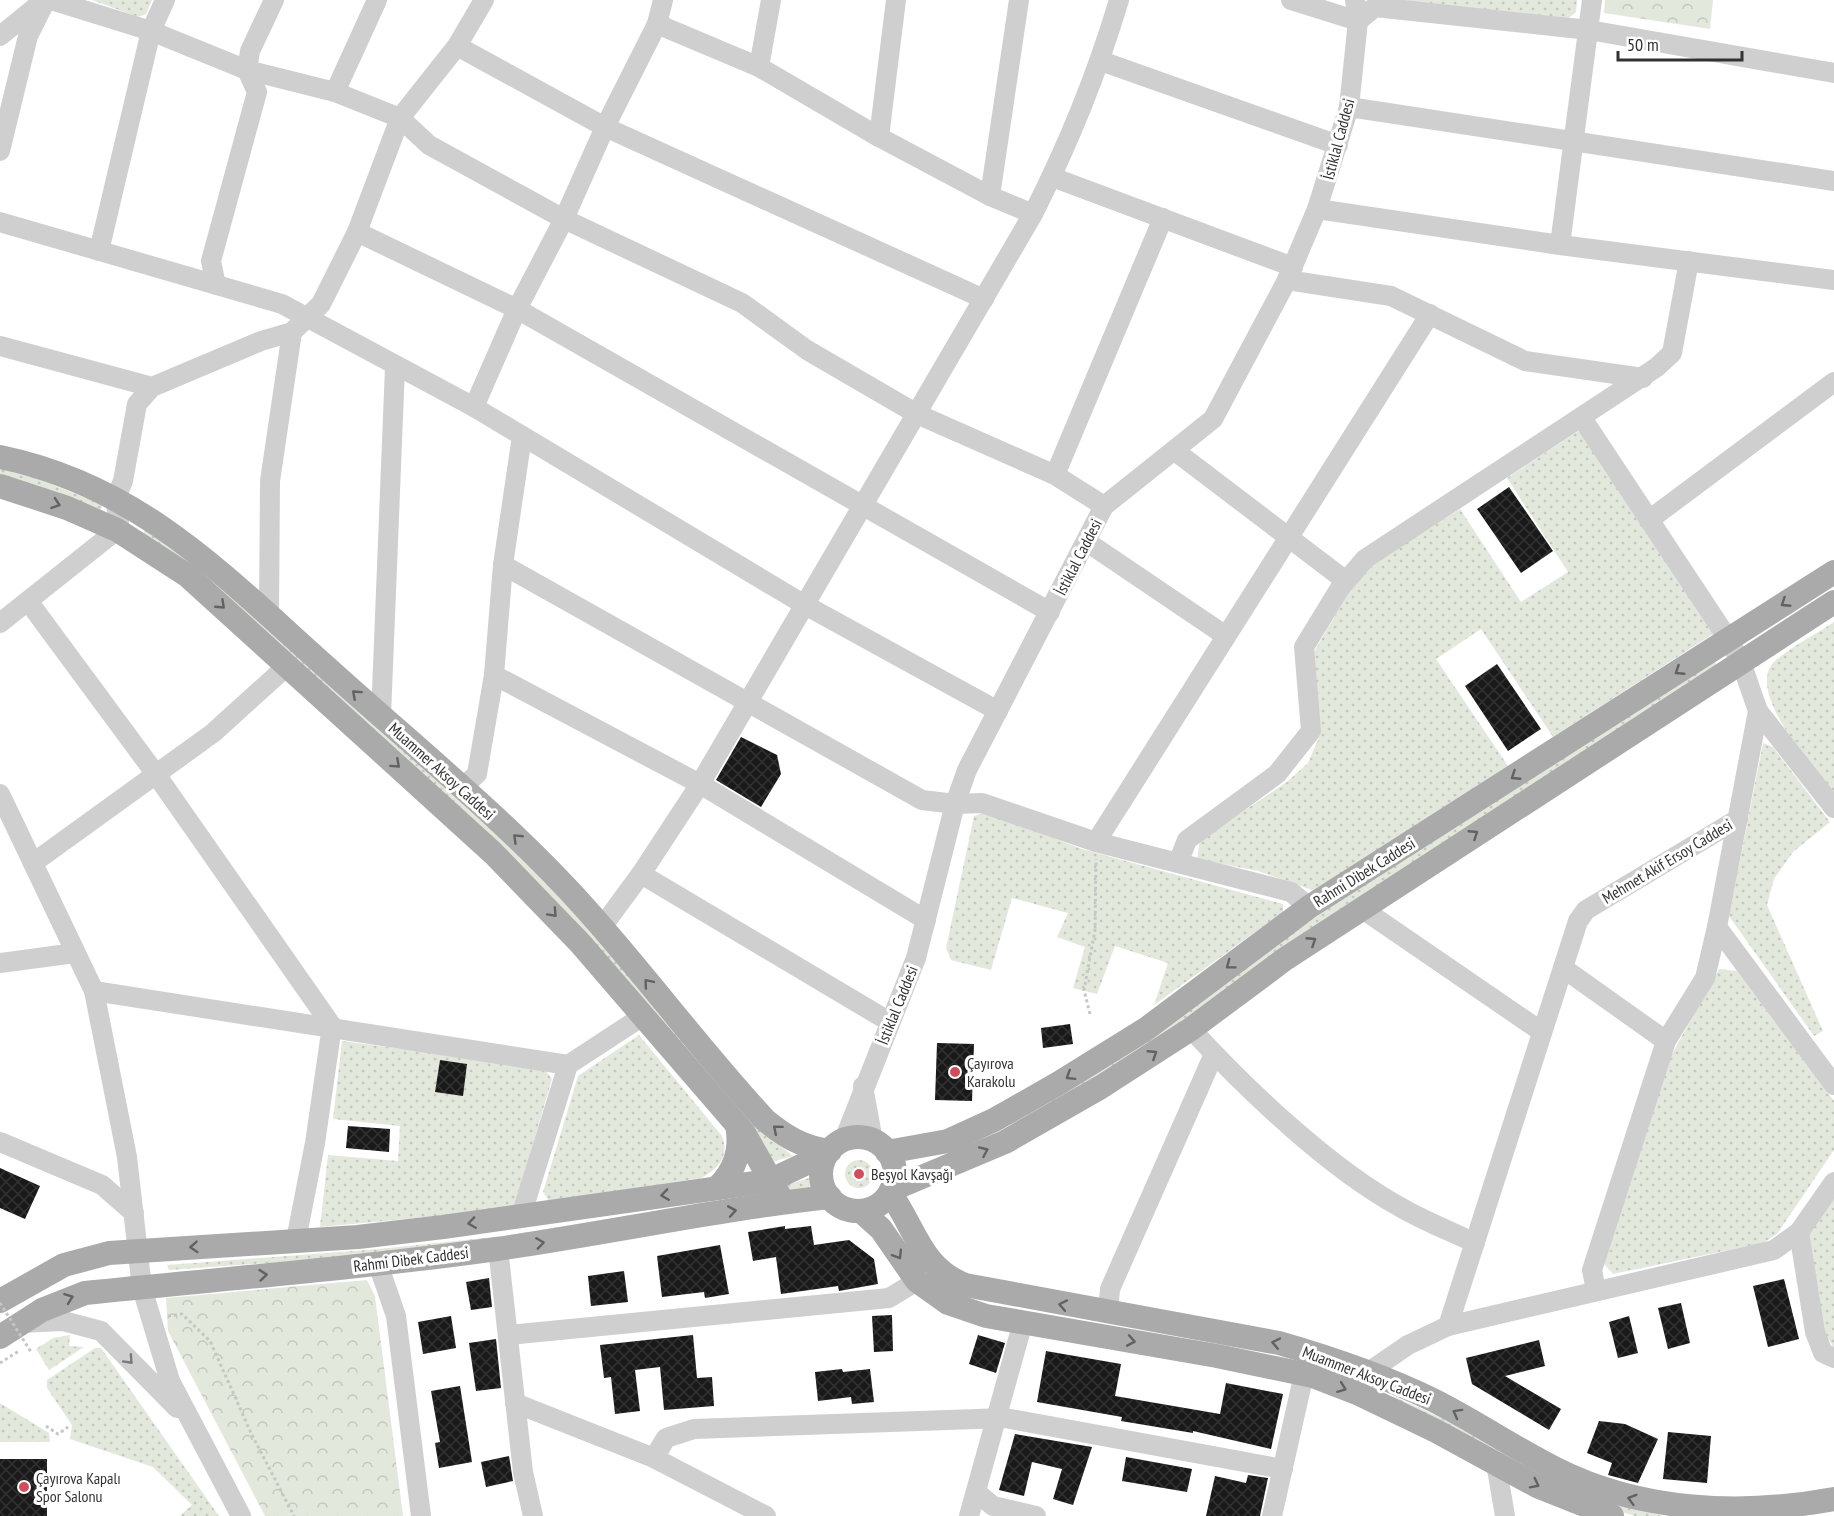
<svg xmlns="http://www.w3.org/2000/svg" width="1834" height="1516" font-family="'PT Sans Narrow',sans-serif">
  <defs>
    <pattern id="grass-dots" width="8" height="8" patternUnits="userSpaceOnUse" patternTransform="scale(1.5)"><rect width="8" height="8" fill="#e3e8dd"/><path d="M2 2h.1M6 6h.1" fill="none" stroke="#c3c7be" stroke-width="1.8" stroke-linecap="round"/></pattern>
    <pattern id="park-crowns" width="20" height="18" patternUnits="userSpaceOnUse" patternTransform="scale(1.5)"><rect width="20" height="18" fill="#e3e8dd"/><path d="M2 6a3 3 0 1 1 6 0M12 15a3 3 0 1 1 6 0" fill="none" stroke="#c3c7be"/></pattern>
    <pattern id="building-cross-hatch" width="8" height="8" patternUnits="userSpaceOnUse" patternTransform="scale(1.5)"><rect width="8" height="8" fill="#191919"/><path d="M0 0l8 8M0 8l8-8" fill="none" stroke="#323232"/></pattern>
  </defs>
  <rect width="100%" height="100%" fill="#fff"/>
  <g fill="url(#grass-dots)">
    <polygon points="92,0 152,0 146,14 138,17"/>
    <polygon points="1394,0 1577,0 1576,12 1569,18"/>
    <polygon points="1580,430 1713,634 1553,737 1481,629 1436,659 1508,766 1315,891 1258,871 1197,859 1200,840 1287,782 1308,763 1320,735 1312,655 1350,590 1376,562 1460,509 1521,602 1568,572 1507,478"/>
    <polygon points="0,469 36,478 103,505 100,511 0,477"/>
    <path d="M 146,528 L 278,634 L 549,883 L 773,1140 L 793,1156 L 771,1162 C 691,1060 613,954 519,864 L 143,534 Z"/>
    <path d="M 1834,622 L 1834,793 C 1815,768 1743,691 1775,661 C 1792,646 1815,635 1834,622 Z"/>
    <polygon points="1713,659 1717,665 1178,1026 1013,1127 1010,1122 1331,907"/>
    <polygon points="1763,743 1773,747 1830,822 1793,852 1774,879 1767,905 1823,1031 1814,1036 1729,916"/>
    <polygon points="986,812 1082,849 1283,904 1283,912 1154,1005 1168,963 1115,946 1097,994 1073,988 1085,947 1057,937 1068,913 1012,898 991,970 951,960 946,948 974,816"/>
    <polygon points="1719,969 1737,971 1834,1101 1834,1150 1777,1234 1763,1243 1613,1274 1603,1263 1667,1063"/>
    <path d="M 639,1035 L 722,1136 C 730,1156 718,1169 701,1178 L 549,1201 L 543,1192 L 578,1076 Z"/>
    <polygon points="342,1041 543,1067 552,1079 514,1209 320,1227 328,1155 398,1161 400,1126 333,1119"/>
    <circle cx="859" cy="1174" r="14"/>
    <polygon points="818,1175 824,1193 779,1189 781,1187"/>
    <polygon points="1834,1199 1834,1348 1823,1330 1809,1233"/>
    <polygon points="719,1201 755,1201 382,1255 169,1270 167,1265 379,1249 503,1236"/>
    <polygon points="70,1335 69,1346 84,1347 49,1370 36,1349 53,1338"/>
    <polygon points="95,1348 101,1348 219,1516 180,1516 192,1505 153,1467 70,1439 72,1425 47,1388 47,1380"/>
    <polygon points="1393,1396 1471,1431 1609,1502 1663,1516 1635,1516 1598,1505 1391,1401"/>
    <polygon points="0,1403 49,1433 50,1442 0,1442"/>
  </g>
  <g fill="url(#park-crowns)">
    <polygon points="1605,0 1713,0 1710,29 1604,13"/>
    <polygon points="367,1280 375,1296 403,1516 265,1516 168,1331 166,1298"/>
  </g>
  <g fill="url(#building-cross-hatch)">
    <polygon points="1509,487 1553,551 1521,573 1477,509"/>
    <polygon points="1497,664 1541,729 1508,751 1465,686"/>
    <polygon points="741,737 777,755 781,774 761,807 716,780"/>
    <polygon points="1070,1024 1073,1044 1043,1048 1041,1028"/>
    <polygon points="937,1043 974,1044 972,1101 935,1100"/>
    <polygon points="440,1060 467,1064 463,1096 435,1092"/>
    <polygon points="348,1126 390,1129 389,1152 346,1148"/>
    <polygon points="0,1168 40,1186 25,1219 0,1208"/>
    <polygon points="785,1226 785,1229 811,1226 814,1245 849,1240 874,1259 878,1284 839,1291 838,1286 781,1294 776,1257 753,1261 748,1232"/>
    <polygon points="720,1245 729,1294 705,1298 704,1292 662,1297 657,1256"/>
    <polygon points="624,1271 628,1302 591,1306 588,1276"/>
    <polygon points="489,1278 492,1307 471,1310 466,1282"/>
    <polygon points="1784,1279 1799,1339 1768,1347 1753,1286"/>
    <polygon points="1681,1303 1690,1343 1668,1349 1658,1308"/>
    <polygon points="892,1315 893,1351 874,1352 872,1316"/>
    <polygon points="451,1316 456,1348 423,1354 418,1322"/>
    <polygon points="1629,1316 1638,1353 1618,1358 1609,1322"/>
    <polygon points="693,1335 697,1378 712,1377 714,1406 664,1410 660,1367 635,1370 640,1411 615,1414 611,1377 604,1378 600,1345"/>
    <polygon points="978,1335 1005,1343 996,1373 969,1364"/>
    <polygon points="496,1339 501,1388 476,1391 469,1343"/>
    <polygon points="1539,1340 1545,1366 1505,1376 1561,1409 1549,1430 1472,1384 1466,1358"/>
    <polygon points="1046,1351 1121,1364 1115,1396 1220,1414 1226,1383 1283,1394 1271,1449 1193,1431 1193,1433 1121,1421 1122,1417 1037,1402"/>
    <polygon points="842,1369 843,1372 870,1369 874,1402 852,1404 851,1397 818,1401 815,1372"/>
    <polygon points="460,1386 472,1462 439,1468 435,1443 440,1442 431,1391"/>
    <polygon points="1599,1421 1625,1424 1658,1439 1638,1483 1608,1475 1612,1463 1587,1453"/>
    <polygon points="1668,1432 1711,1436 1707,1483 1663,1479"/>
    <polygon points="1015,1434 1092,1447 1073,1505 1053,1499 1062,1469 1032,1462 1024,1496 999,1490"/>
    <polygon points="509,1456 513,1481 486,1487 481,1462"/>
    <polygon points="1126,1457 1192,1469 1187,1492 1122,1481"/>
    <rect x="0" y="1459" width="47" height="57"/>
    <polygon points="1248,1475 1268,1478 1260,1516 1206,1516 1215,1476 1246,1483"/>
  </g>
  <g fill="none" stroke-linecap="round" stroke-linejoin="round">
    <g stroke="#c6c6c6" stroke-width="3" stroke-dasharray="3 3" stroke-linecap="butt">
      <polyline points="1090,1014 1084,990 1095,930 1096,859"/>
      <polyline points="168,1316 182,1314 210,1341 252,1435 294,1516"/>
      <polyline points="0,1363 19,1351"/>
      <polyline points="46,1426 58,1434 68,1427"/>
    </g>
    <g stroke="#cfcfcf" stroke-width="20">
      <polyline points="51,0 151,31 247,70 335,92 400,118 429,145 564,219 742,303 807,350 917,414 1055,475 1104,506"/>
      <polyline points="1291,0 1358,21 1375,7 1589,30 1834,73"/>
      <polyline points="657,24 759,67 879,137 990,196 1033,214"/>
      <polyline points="0,36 42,2"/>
      <polyline points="457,46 605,127 984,299"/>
      <polyline points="1101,61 1338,145"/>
      <polyline points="759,67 771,0"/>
      <polyline points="335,92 377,0"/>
      <polyline points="1349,107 1834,181"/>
      <polyline points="879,137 896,0"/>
      <polyline points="0,151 28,36 46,0"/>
      <polyline points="1052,177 1293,267"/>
      <polyline points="990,196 1019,0"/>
      <polyline points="1317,209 1560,245 1834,280"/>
      <polyline points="0,222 282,304 474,407 805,605 998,711"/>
      <polyline points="357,232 517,309 1050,612"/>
      <polyline points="1560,245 1592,0"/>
      <polyline points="99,251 151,31 165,0"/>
      <polyline points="1287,280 1391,296 1525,361 1643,378"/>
      <polyline points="216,285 211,261 257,92 247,70 250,51 274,0"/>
      <polyline points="0,346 152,387 261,341 292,332 321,304 357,232 400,118 457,46 484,0"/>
      <polyline points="474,407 517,309 564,219 605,127 657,24 663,0"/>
      <polyline points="1582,418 1728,639 1741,662 1758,711 1717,927 1705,978 1666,1041 1592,1270 1596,1291"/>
      <polyline points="1175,451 1346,581"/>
      <polyline points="1055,475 1163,218"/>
      <polyline points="1649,520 1834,382"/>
      <polyline points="1087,542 1226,636"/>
      <polyline points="503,565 922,800 955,804 982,803 1096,842 1291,892 1309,907"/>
      <polyline points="28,601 155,773 332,1026 315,1143 296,1240"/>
      <polyline points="269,615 270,481 292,332"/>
      <polyline points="0,623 117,530 119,521 115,500 123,481 137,404 152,387"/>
      <polyline points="494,675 700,784 926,920"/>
      <polyline points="1758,711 1834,808"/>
      <polyline points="381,716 395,367"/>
      <polyline points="462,788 477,774 494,675 503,565 522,436"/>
      <polyline points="0,794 94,991 127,1157 142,1288 170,1381 241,1516"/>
      <polyline points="1096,842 1430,314"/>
      <polyline points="33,863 213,733 287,666"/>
      <polyline points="1178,863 1187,840 1277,774 1311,731 1304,647 1340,588 1365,559 1657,367 1672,353 1689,261"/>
      <polyline points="641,874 890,1022"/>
      <polyline points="1361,908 1542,1032"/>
      <path d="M 602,927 L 641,874 L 700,784 L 1033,214 C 1068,145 1097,74 1119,0"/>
      <polyline points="1717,927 1834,1085"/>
      <polyline points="0,963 75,953"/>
      <polyline points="1563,968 1666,1041"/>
      <polyline points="94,991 568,1065"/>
      <path d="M 1191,1029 C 1246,1089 1329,1168 1400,1207 C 1424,1221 1450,1231 1475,1243"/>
      <polyline points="863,1086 873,1141"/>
      <polyline points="844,1140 916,958 955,804 967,770 1104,506 1213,419 1287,280 1317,209 1349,107 1358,21 1355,0"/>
      <polyline points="0,1142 102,1185 134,1213"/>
      <polyline points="521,1216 568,1065 643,1016"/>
      <polyline points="1799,1232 1815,1332 1823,1353 1834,1358"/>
      <polyline points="498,1248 523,1472 533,1516"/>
      <polyline points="378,1264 396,1316 421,1516"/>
      <polyline points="1108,1313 1110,1289 1214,1054"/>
      <polyline points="21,1323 63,1321 101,1331 177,1408"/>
      <polyline points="1448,1326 1578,921 1586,910 1738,819"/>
      <polyline points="508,1335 889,1298 917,1281"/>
      <polyline points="1367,1373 1408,1345 1448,1326 1774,1250 1799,1232 1834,1182"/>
      <polyline points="515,1403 654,1458 766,1516"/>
      <polyline points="654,1458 666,1438 694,1429 1005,1418 1283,1469"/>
      <polyline points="1496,1463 1505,1516"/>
      <polyline points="976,1492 993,1506 1036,1516"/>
      <polyline points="969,1516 1023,1322"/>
      <polyline points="1272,1516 1304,1374"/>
    </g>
    <g stroke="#aaa" stroke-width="24">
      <path d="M 0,457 C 140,486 223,575 325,666 C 412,745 506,820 585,908 C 647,977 702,1052 765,1120 C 786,1137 802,1147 830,1151"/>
      <polyline points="0,486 67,508 117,530 188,576 493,853 580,943 744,1133 783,1202"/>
      <circle cx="858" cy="1174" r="37"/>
      <polyline points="887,1152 948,1141 994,1120 1059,1083 1146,1029 1309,907 1834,572"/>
      <path d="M 717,1188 C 735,1171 742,1150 737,1125"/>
      <polyline points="891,1190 1005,1142 1101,1087 1191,1029 1285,959 1834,602"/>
      <path d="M 890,1193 C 916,1229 920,1267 965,1285 L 1279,1343 C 1331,1358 1384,1376 1433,1400 C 1475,1421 1514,1448 1556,1469 C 1641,1512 1742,1516 1834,1499"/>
      <polyline points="861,1211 881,1229 917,1281 948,1303 986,1316 1217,1356 1313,1376 1357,1393 1436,1431 1537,1486 1612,1516"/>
      <polyline points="0,1301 64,1265 109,1253 358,1237 443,1227 769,1181 807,1163 823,1162"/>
      <path d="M 0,1337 L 42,1310 L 85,1293 C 222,1279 360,1268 497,1249 C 608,1233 718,1209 830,1197"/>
    </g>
    <polyline stroke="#c6c6c6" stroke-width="3" stroke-dasharray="3 3" stroke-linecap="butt" points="0,1303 31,1352"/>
  </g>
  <defs><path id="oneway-chevron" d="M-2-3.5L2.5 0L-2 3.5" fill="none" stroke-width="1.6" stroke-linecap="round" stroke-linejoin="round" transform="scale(1.5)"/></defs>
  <g stroke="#626262">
    <use href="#oneway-chevron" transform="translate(56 504) rotate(19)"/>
    <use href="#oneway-chevron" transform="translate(1785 603) rotate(147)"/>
    <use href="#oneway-chevron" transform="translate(221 605) rotate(43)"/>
    <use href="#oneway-chevron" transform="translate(1679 671) rotate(147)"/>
    <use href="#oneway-chevron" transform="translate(356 694) rotate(-138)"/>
    <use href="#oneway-chevron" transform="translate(396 764) rotate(42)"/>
    <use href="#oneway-chevron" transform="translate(1515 776) rotate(147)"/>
    <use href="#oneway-chevron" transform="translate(1474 834) rotate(-33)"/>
    <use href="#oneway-chevron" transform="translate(517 838) rotate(-136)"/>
    <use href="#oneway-chevron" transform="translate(553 913) rotate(47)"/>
    <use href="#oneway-chevron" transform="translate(1312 941) rotate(-33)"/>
    <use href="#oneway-chevron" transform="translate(1230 965) rotate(143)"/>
    <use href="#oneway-chevron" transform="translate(648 983) rotate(-130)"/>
    <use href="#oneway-chevron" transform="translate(1153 1054) rotate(-33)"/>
    <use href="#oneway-chevron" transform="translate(1070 1076) rotate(148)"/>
    <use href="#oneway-chevron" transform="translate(777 1129) rotate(-140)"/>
    <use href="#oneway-chevron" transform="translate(984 1151) rotate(-24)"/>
    <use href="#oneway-chevron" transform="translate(665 1195) rotate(172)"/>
    <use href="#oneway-chevron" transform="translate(732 1211) rotate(-10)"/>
    <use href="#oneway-chevron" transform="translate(472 1223) rotate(172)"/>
    <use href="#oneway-chevron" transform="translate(540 1243) rotate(-8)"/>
    <use href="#oneway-chevron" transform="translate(194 1247) rotate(176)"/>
    <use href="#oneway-chevron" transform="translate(898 1255) rotate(58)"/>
    <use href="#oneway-chevron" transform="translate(263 1275) rotate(-6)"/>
    <use href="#oneway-chevron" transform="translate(69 1298) rotate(-20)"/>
    <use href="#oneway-chevron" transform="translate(1063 1305) rotate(-169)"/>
    <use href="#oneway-chevron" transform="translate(1131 1341) rotate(10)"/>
    <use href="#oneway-chevron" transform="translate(1276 1343) rotate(-168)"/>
    <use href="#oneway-chevron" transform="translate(1342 1388) rotate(21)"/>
    <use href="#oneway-chevron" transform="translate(1457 1413) rotate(-151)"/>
    <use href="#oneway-chevron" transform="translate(1535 1484) rotate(27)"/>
    <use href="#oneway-chevron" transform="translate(1632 1499) rotate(-164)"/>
  </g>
  <use stroke="#797979" href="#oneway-chevron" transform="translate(129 1360) rotate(47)"/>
  <g fill="#d14d5d" stroke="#fff" stroke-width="2">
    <circle cx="955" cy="1072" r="6"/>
    <circle cx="859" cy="1174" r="6"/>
    <circle cx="24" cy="1487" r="6"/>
  </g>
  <g text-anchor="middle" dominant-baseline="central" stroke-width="6" stroke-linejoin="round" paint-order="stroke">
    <g font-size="16" fill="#323232" stroke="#fff">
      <text transform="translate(1338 139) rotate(-75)">İstiklal Caddesi</text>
      <text transform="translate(1078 557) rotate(-63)">İstiklal Caddesi</text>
      <text transform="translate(442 771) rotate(42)">Muammer Aksoy Caddesi</text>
      <text transform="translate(1667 861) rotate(-31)">Mehmet Akif Ersoy Caddesi</text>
      <text transform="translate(1364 872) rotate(-32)">Rahmi Dibek Caddesi</text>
      <text transform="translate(897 1005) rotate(-68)">İstiklal Caddesi</text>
      <text transform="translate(411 1259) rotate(-7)">Rahmi Dibek Caddesi</text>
      <text transform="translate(1367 1375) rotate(21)">Muammer Aksoy Caddesi</text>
    </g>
    <g font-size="16" fill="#323232" stroke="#fff" text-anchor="start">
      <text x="967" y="1063">Çayırova<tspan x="967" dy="18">Karakolu</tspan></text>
      <text x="871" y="1174">Beşyol Kavşağı</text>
      <text x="36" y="1478">Çayırova Kapalı<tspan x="36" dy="18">Spor Salonu</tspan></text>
    </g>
  </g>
  <path d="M1618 51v9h124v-9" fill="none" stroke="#323232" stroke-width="3"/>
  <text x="1627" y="51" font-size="18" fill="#323232" stroke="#ffffff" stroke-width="4.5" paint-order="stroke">50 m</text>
</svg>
